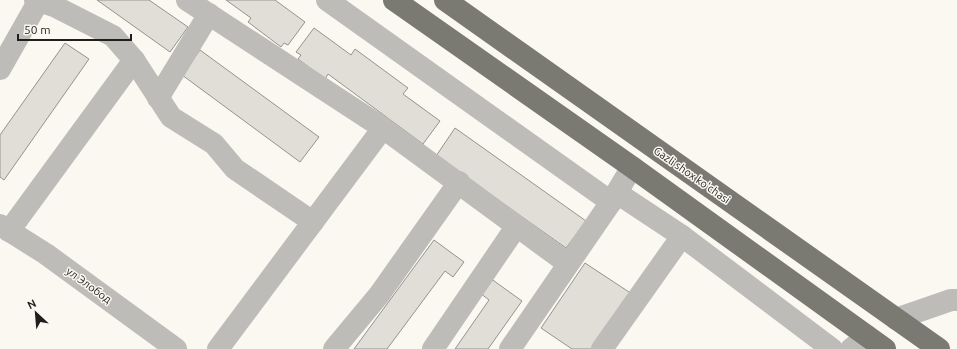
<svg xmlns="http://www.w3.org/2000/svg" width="957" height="349" font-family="Ubuntu,sans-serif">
  <rect width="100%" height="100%" fill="#faf8f0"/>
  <g fill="#e0ded7" stroke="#95938c">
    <polygon points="97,0 149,0 188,27 170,52"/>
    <polygon points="226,0 275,0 305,22 288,45 284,43 281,47 248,22 251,18"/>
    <polygon points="314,28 351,55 355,49 408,88 403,94 440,121 423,144 328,74 325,79 298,59 301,55 296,52"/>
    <polygon points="65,43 89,59 4,180 0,177 0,135"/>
    <polygon points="200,50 319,137 300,162 182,75"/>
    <polygon points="455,128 586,221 566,248 436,156"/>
    <polygon points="434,240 464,262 453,277 445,271 387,349 354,349"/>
    <polygon points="585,263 632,294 595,349 572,349 541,328"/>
    <polygon points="490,278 522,301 488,349 455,349 489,300 480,293"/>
  </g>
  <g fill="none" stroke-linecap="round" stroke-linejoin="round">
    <g stroke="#bdbcb9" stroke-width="22">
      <polyline points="35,0 54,6 113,36 134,60 171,117 214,144 235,169 313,222"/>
      <polyline points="187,0 383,128 567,263"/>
      <polyline points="327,0 611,202"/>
      <polyline points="0,69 38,2"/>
      <polyline points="158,98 209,14"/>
      <polyline points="617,193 682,236 832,349"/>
      <polyline points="0,225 46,254 176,349"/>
      <polyline points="9,231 134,60"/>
      <polyline points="896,319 951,300 957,300"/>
      <polyline points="218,349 383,128"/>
      <polyline points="334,349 379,295 459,182"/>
      <polyline points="433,349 516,227"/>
      <polyline points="510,349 611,202 632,167"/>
      <polyline points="602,349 682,236"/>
      <polyline points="851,349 867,336"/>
    </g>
    <g stroke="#7a7972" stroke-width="22">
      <polyline points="394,0 632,167 885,349"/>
      <polyline points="445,0 939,349"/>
    </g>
  </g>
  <g text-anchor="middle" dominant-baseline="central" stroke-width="3" stroke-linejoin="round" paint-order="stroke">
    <g font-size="11" fill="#201f1c" stroke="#faf8f0">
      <text transform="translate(692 175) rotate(35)">Gazli shox ko'chasi</text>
      <text transform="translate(89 285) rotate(36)">ул Элобод</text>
    </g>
  </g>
  <g transform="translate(36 313) rotate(334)" stroke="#faf8f0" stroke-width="3" paint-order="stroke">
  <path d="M0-3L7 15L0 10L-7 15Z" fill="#201f1c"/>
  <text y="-6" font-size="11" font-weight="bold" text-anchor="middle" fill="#201f1c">N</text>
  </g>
  <path d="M18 34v6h113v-6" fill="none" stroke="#201f1c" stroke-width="2"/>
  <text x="24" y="34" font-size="12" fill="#201f1c" stroke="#faf8f0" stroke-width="3" paint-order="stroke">50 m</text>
</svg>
